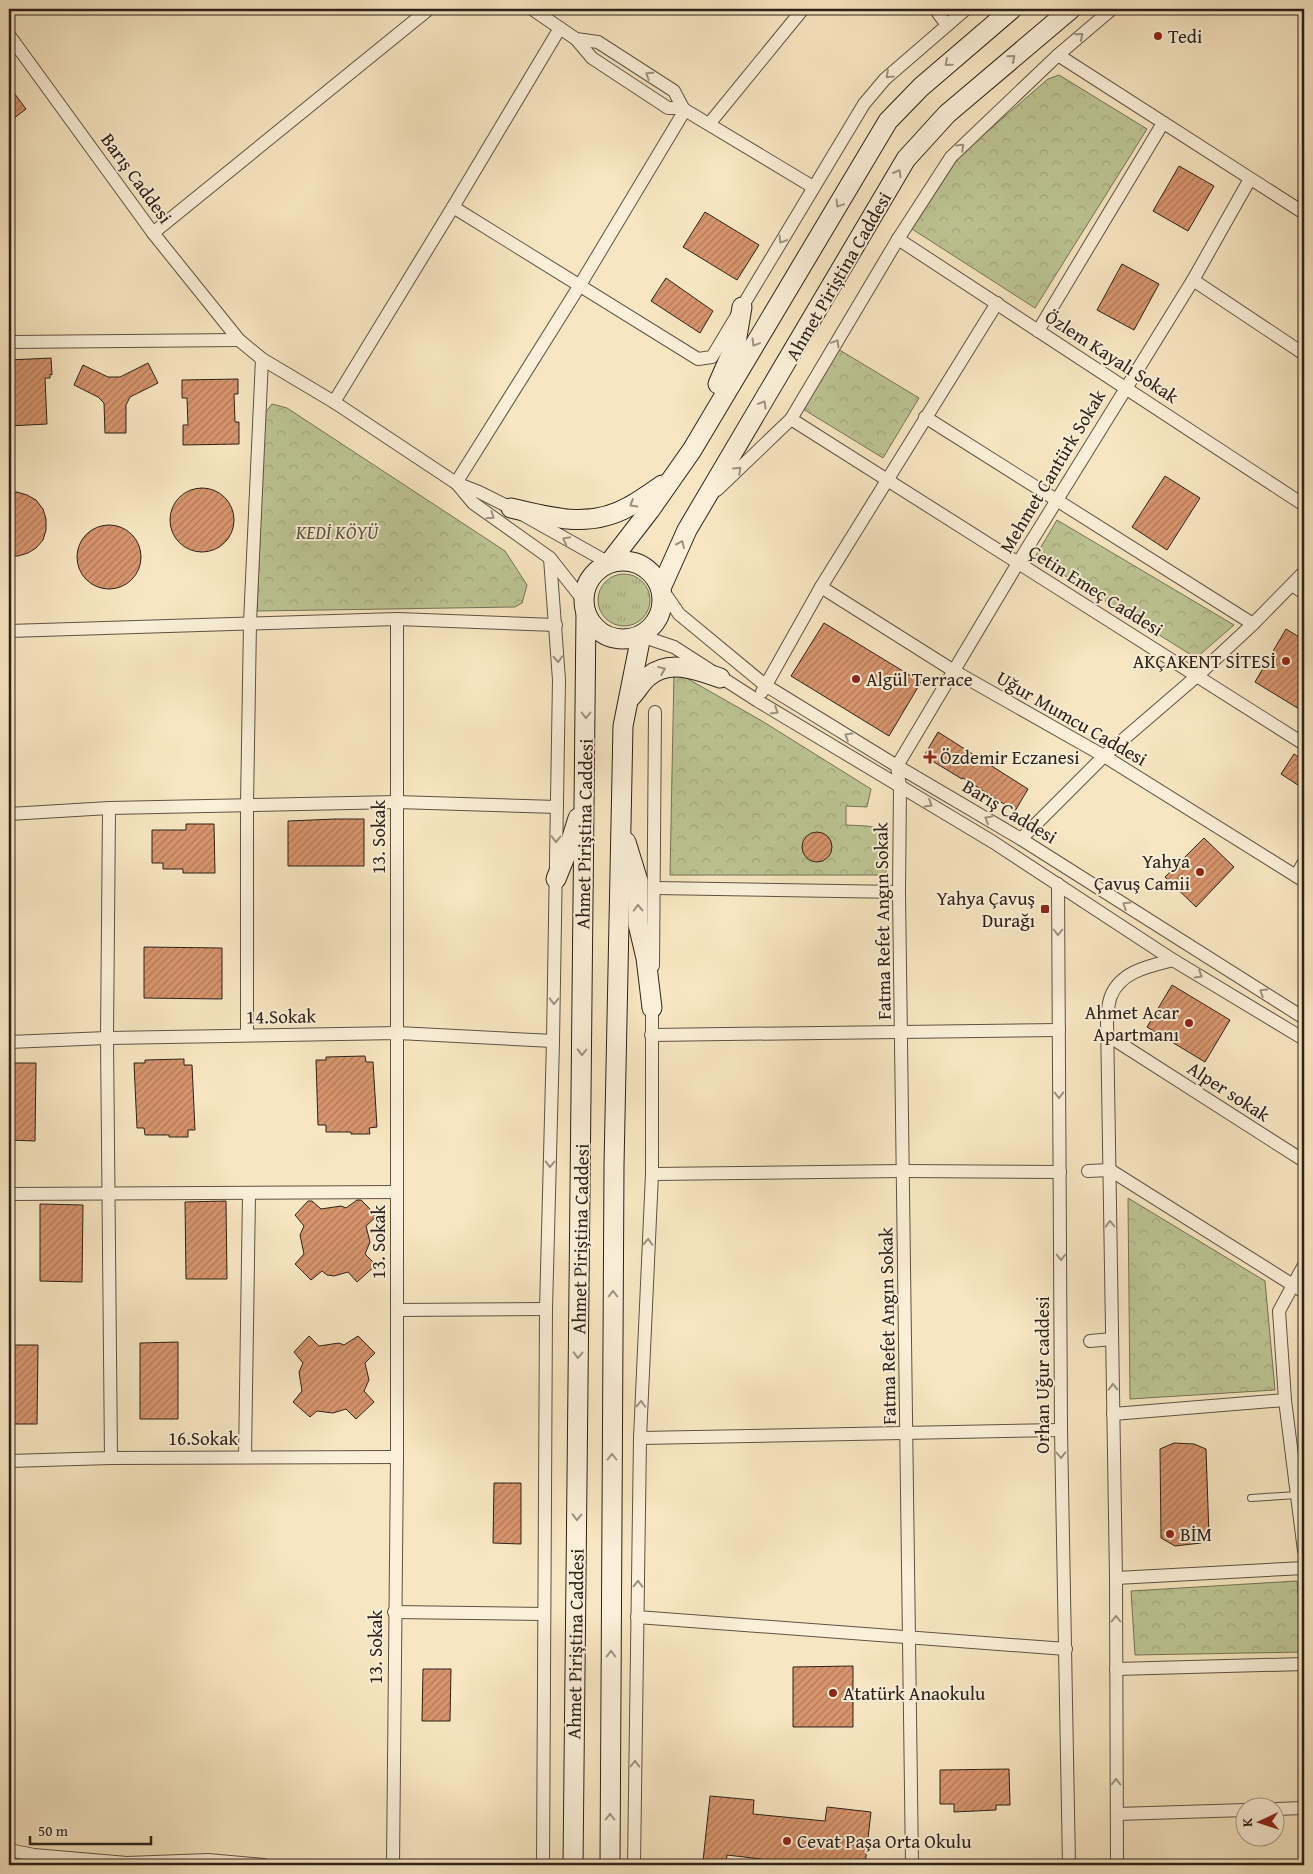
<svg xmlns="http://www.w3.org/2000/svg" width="1313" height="1874" font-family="'Gentium Book Plus',serif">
  <defs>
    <pattern id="grass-tufts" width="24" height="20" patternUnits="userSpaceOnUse" patternTransform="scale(1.25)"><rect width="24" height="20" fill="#bcc593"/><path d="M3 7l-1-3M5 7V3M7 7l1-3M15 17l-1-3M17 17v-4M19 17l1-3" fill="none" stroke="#a2a97e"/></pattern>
    <pattern id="park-crowns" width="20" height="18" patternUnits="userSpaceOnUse" patternTransform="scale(1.25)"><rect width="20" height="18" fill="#bcc593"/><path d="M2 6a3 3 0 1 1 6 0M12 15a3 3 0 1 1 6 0" fill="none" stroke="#a2a97e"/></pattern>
    <pattern id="building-hatch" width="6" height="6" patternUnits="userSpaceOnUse" patternTransform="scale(1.25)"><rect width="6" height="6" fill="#d7956d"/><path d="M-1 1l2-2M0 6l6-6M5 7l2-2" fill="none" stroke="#af7959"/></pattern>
  </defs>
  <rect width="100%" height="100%" fill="#f7e6c1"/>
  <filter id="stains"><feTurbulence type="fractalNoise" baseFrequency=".004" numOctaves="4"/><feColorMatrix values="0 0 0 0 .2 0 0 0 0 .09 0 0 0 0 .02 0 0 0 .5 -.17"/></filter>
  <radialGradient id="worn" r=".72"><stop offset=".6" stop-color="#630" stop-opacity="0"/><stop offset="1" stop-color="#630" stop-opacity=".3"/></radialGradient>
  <circle fill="url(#grass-tufts)" stroke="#747357" cx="624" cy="600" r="26"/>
  <g fill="url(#park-crowns)" stroke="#747357">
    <polygon points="1059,75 1147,129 1035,308 912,229 960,155 1048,79"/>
    <polygon points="838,349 919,398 883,458 803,409"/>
    <polygon points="272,404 287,408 505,551 527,585 522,603 515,607 257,611 265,413"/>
    <polygon points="1057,520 1234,625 1196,658 1035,557"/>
    <polygon points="674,671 762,721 871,789 867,807 846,806 846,825 867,826 887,830 886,875 670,875"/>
    <polygon points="1128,1198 1265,1281 1275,1390 1130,1399"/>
    <polygon points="1297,1581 1304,1652 1135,1655 1131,1591"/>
  </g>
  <g fill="url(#building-hatch)" stroke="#2c211b">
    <polygon points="9,86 26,109 9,122"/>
    <polygon points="1179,166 1214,186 1188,231 1153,211"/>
    <polygon points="705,212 759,245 737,280 683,247"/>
    <polygon points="1122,264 1159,284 1134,330 1097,310"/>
    <polygon points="666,278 713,311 700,333 651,301"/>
    <polygon points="51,358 52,375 50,374 50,378 45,378 47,424 9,426 9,360"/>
    <polygon points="148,363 158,383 130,397 126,405 126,433 105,433 104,403 98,397 74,385 83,365 108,377 120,377"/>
    <polygon points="238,379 238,394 234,394 235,422 239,422 239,444 183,445 183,425 188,425 187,398 182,398 182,380"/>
    <polygon points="1165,476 1200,498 1167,550 1132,527"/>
    <circle cx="202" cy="520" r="32"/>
    <polygon points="17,492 27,495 36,500 43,509 46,519 46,530 43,540 36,548 28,553 18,556 9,556 9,493"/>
    <circle cx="109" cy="557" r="32"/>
    <polygon points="824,623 921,682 889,736 791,676"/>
    <polygon points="1286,629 1304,640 1304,712 1255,682"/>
    <polygon points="938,732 1028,789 1015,811 963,778 962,779 924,756"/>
    <polygon points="1294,754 1304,761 1304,789 1281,774"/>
    <polygon points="335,819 364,819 364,866 288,866 288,821"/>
    <polygon points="186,824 214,824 215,873 183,873 183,869 163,869 163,863 152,863 152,830 186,830"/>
    <circle cx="817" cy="847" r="15"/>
    <polygon points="1204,838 1234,867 1196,907 1165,877"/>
    <polygon points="144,947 222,948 222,999 144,998"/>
    <polygon points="1172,985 1230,1020 1205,1062 1147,1027"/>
    <polygon points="365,1056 366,1062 373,1062 377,1127 369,1128 370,1134 351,1134 351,1132 326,1132 326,1125 318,1125 316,1060 326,1060 326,1057"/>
    <polygon points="184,1059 184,1065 192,1065 195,1130 188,1130 188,1137 169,1137 169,1135 145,1135 144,1128 137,1128 134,1063 145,1063 145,1060"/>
    <polygon points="9,1063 36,1063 35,1141 9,1140"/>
    <polygon points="357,1200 361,1200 377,1216 366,1226 370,1242 365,1254 376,1265 357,1282 348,1272 334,1276 327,1275 322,1271 311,1280 295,1264 304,1254 300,1235 304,1226 295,1215 308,1201 312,1201 321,1209 341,1206 346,1208"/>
    <polygon points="226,1201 227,1279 186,1279 185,1202"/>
    <polygon points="40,1204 83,1205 82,1282 40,1281"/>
    <polygon points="309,1336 319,1346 339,1343 344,1345 358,1336 375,1353 365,1363 369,1380 364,1391 374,1402 356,1419 346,1409 333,1413 317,1411 310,1417 293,1402 302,1391 299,1372 303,1363 294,1352"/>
    <polygon points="178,1342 178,1419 140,1419 140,1343"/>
    <polygon points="9,1345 38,1345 37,1424 9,1424"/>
    <polygon points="1174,1443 1194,1444 1206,1449 1209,1536 1201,1543 1175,1546 1161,1538 1160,1449"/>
    <polygon points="494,1483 521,1483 521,1544 493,1543"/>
    <polygon points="853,1666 853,1727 793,1727 793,1667"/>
    <polygon points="423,1669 451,1669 450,1721 422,1721"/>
    <polygon points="1009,1769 1010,1805 996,1805 996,1810 954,1812 954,1804 940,1804 940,1770"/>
    <polygon points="710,1796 754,1800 753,1814 825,1821 827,1807 871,1812 865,1865 808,1864 808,1865 794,1865 761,1862 761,1859 727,1855 726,1863 703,1861"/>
  </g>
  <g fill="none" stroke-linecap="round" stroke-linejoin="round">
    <defs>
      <polyline id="lane" points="1251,1498 1297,1495"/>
      <g id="street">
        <polyline points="532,9 576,39 598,42 674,91 683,108 685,110 813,187"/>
        <polyline points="935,9 947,25"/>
        <polyline points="9,35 153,233 239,340 262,359 334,402 456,483 479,492 511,508 609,563"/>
        <polyline points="576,39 592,58 668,108 683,108"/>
        <polyline points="1058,55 1304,213"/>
        <polyline points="709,124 803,9"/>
        <polyline points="453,207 698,359 712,357 864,104 885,79 966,9"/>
        <polyline points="153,233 429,9"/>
        <polyline points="898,239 1304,505"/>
        <polyline points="1193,280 1304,354"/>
        <polyline points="1038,331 1163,123"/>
        <polyline points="9,342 239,340"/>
        <polyline points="334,402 453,207 560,28"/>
        <polyline points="925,417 1253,624"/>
        <polyline points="791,419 1304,744"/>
        <polyline points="456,483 580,285 685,110"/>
        <polyline points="458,485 473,503 550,558 584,601"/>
        <polyline points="717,490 791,419 898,239 951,157 1058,55 1112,9"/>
        <polyline points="1292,585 1304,593"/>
        <polyline points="821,587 954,671 1104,756 1304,881"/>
        <polyline points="661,588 679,614 765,685 897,766 1021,839 1304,1018"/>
        <polyline points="9,631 397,619 556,625"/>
        <polyline points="641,636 674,647 758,701 993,842 1173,960 1304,1039"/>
        <polyline points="762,692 821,587 997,303"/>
        <polyline points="109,808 107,1038 111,1458"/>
        <polyline points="9,814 109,808 397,802 557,807"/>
        <polyline points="1021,839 1104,756 1197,676 1253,624 1304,572"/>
        <polyline points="1296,876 1304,862"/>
        <polyline points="1058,884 1061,1430 1069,1865"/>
        <polyline points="655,888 899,892"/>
        <polyline points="653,966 655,712"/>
        <polyline points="247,1035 247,805 250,623 262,359"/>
        <polyline points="651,1035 1059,1030"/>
        <polyline points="1107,1035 1304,1161"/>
        <polyline points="9,1042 107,1038 398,1033 553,1041"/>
        <polyline points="1088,1171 1110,1170 1304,1292"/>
        <polyline points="652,1174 903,1171 1060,1172"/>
        <polyline points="9,1194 396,1192"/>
        <polyline points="1304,1265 1279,1311 1285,1400 1304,1551"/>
        <polyline points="397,1310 546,1309"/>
        <polyline points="1090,1341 1112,1339"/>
        <polyline points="1113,1414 1285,1400"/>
        <polyline points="640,1438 1061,1430"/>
        <polyline points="245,1457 249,1194"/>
        <polyline points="9,1461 111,1458 397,1457"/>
        <polyline points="1116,1578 1304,1568"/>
        <polyline points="394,1612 544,1614"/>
        <polyline points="637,1617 1066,1649"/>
        <polyline points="1116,1669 1304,1664"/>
        <polyline points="1276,1809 1304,1808"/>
        <polyline points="1117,1814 1246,1810"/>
        <polyline points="9,1850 34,1855 127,1863 208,1860 264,1865"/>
        <polyline points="393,1865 397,1457 397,619"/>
        <polyline points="543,1865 546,1309 553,1041 559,680 550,558"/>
        <polyline points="634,1865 640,1438 652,1174 652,1001"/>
        <polyline points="912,1865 899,892 900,786 897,766 1018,563 1193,280 1250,179"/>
        <path d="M 1117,1865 L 1116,1578 L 1107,1020 C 1108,1012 1108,1003 1111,996 C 1121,971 1150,966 1173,960"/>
      </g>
      <g id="secondary">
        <polyline points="718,384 736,343 742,307"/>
        <path d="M 511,508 C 553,518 590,529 630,506 C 641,500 652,492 662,485"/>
        <circle cx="623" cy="600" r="39"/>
        <polyline points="609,563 650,510 692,450 888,121 921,87 1012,9"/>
        <polyline points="661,588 687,530 906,159 947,114 1071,9"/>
        <path d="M 631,697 C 637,691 642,681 649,676 C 670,659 697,670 720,678"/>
        <polyline points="626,842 638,881 638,924 646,958 652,1008"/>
        <polyline points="556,879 569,847 578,818"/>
        <polyline points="573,1865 586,613"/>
        <polyline points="610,1865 614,1166 623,726 641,636"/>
      </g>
    </defs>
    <use href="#lane" stroke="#5f5244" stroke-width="8"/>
    <use href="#street" stroke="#5f5244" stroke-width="14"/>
    <use href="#secondary" stroke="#2c211b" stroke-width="21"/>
    <use href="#lane" stroke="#faefd7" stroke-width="6"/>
    <use href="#street" stroke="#faefd7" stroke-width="12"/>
    <use href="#secondary" stroke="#faefd7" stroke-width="19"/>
  </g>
  <defs><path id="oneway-chevron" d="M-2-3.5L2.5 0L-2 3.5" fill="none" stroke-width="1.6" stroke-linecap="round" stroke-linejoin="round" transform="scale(1.25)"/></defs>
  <g stroke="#9d9282">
    <use href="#oneway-chevron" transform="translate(1080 36) rotate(-40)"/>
    <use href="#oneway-chevron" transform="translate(1012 58) rotate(-40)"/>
    <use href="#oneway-chevron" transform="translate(948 63) rotate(139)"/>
    <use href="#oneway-chevron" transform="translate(649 75) rotate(-147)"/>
    <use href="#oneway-chevron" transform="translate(889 75) rotate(137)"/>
    <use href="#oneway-chevron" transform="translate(961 147) rotate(-44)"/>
    <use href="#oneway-chevron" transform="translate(898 173) rotate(-60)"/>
    <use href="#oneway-chevron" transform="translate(839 204) rotate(121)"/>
    <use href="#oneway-chevron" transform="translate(782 240) rotate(121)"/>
    <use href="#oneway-chevron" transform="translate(755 343) rotate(121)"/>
    <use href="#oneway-chevron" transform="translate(836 343) rotate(-59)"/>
    <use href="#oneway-chevron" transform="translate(763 404) rotate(-59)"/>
    <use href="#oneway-chevron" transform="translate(738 470) rotate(-44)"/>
    <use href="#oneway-chevron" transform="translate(633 504) rotate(149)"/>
    <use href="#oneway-chevron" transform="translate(491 516) rotate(35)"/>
    <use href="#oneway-chevron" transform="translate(566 540) rotate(-153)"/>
    <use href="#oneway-chevron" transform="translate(681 544) rotate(-66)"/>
    <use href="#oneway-chevron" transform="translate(558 659) rotate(87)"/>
    <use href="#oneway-chevron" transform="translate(662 670) rotate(-22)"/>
    <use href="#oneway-chevron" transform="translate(775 711) rotate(31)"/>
    <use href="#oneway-chevron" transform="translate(586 715) rotate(90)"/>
    <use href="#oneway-chevron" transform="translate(848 736) rotate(-149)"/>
    <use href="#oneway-chevron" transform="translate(929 804) rotate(31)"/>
    <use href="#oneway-chevron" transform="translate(988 819) rotate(-150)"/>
    <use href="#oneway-chevron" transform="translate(556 839) rotate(91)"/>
    <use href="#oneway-chevron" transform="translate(1126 905) rotate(-148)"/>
    <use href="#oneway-chevron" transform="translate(638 908) rotate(-91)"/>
    <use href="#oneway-chevron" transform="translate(1058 932) rotate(90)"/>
    <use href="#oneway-chevron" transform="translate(1199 975) rotate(31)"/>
    <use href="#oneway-chevron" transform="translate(1263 992) rotate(-148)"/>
    <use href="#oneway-chevron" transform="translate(554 1001) rotate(91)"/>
    <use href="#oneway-chevron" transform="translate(582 1052) rotate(91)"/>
    <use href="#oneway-chevron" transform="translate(1059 1095) rotate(89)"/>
    <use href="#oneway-chevron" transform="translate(550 1164) rotate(91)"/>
    <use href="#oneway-chevron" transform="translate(1110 1224) rotate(-91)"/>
    <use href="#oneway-chevron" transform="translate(648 1242) rotate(-87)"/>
    <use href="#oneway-chevron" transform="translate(1061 1257) rotate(90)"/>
    <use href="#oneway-chevron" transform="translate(613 1294) rotate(-90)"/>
    <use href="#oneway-chevron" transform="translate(578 1355) rotate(91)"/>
    <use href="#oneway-chevron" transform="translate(1113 1387) rotate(-91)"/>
    <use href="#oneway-chevron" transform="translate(641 1404) rotate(-87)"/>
    <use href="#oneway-chevron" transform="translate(1061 1455) rotate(89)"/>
    <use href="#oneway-chevron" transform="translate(612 1457) rotate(-90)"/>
    <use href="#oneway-chevron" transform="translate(577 1517) rotate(91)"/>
    <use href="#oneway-chevron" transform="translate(638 1584) rotate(-89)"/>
    <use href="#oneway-chevron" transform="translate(1116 1619) rotate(-90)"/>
    <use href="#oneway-chevron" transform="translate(611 1654) rotate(-90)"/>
    <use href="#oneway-chevron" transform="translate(635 1764) rotate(-89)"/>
    <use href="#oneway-chevron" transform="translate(1116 1782) rotate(-90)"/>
    <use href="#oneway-chevron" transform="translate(610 1817) rotate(-90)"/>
  </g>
  <g fill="#8f2418" stroke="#faefd7" stroke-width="2">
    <circle cx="1158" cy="36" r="5"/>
    <circle cx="1286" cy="661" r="5"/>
    <circle cx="856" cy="679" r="5"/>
    <path d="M927.5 749.5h5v5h5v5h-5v5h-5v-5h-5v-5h5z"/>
    <circle cx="1200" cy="872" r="5"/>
    <rect x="1040" y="904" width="10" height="10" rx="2.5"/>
    <circle cx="1189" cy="1023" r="5"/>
    <circle cx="1170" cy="1534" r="5"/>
    <circle cx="833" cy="1693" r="5"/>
    <circle cx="787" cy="1841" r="5"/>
  </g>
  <g text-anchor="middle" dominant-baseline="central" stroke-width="4" stroke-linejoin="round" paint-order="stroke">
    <g font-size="19" fill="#2c211b" stroke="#faefd7" text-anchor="start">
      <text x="1168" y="36">Tedi</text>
      <text x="1276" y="661" text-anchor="end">AKÇAKENT SİTESİ</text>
      <text x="866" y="679">Algül Terrace</text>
      <text x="940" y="757">Özdemir Eczanesi</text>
      <text x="1190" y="861" text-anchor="end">Yahya<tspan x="1190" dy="22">Çavuş Camii</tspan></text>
      <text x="1035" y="898" text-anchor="end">Yahya Çavuş<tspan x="1035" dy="22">Durağı</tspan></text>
      <text x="1179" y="1012" text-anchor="end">Ahmet Acar<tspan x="1179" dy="22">Apartmanı</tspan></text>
      <text x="1180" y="1534">BİM</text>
      <text x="843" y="1693">Atatürk Anaokulu</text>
      <text x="797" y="1841">Cevat Paşa Orta Okulu</text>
    </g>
    <g font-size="19" fill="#2c211b" stroke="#faefd7">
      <text transform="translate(137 178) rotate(54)">Barış Caddesi</text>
      <text transform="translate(838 276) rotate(-60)">Ahmet Piriştina Caddesi</text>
      <text transform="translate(1112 356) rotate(33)">Özlem Kayalı Sokak</text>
      <text transform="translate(1052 471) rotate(-59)">Mehmet Cantürk Sokak</text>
      <text transform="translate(1096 590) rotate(32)">Çetin Emeç Caddesi</text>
      <text transform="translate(1072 718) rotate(30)">Uğur Mumcu Caddesi</text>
      <text transform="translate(1010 811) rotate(31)">Barış Caddesi</text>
      <text transform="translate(584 834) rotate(-89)">Ahmet Piriştina Caddesi</text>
      <text transform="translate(378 837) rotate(-90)">13. Sokak</text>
      <text transform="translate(882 921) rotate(-91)">Fatma Refet Angın Sokak</text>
      <text transform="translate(281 1016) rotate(-1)">14.Sokak</text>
      <text transform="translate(1229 1091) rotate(33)">Alper sokak</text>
      <text transform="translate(580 1239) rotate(-89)">Ahmet Piriştina Caddesi</text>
      <text transform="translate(378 1242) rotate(-90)">13. Sokak</text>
      <text transform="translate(887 1326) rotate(-91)">Fatma Refet Angın Sokak</text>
      <text transform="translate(1042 1375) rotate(-90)">Orhan Uğur caddesi</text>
      <text x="203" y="1438">16.Sokak</text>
      <text transform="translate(575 1644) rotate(-89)">Ahmet Piriştina Caddesi</text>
      <text transform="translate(375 1647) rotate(-90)">13. Sokak</text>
    </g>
    <g font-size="19" font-style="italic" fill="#57523f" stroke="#faefd7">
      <text x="337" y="532">KEDİ KÖYÜ</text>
    </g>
  </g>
  <rect width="1313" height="1874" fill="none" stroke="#f7e6c1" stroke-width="30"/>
  <rect x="10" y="10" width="1293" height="1854" fill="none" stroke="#2c211b" stroke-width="2.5"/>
  <rect x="15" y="15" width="1283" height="1844" fill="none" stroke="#2c211b"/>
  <g transform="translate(1260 1822) rotate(267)"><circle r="24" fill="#faefd7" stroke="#a89d8c"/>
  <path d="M0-4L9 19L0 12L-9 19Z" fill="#8f2418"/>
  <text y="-8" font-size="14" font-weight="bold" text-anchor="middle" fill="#2c211b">K</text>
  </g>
  <path d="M30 1836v8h121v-8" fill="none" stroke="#2c211b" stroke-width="2.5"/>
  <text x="38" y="1836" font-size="15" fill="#2c211b" stroke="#faefd7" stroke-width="4" paint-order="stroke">50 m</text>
  <rect width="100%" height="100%" filter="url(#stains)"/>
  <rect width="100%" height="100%" fill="url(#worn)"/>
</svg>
